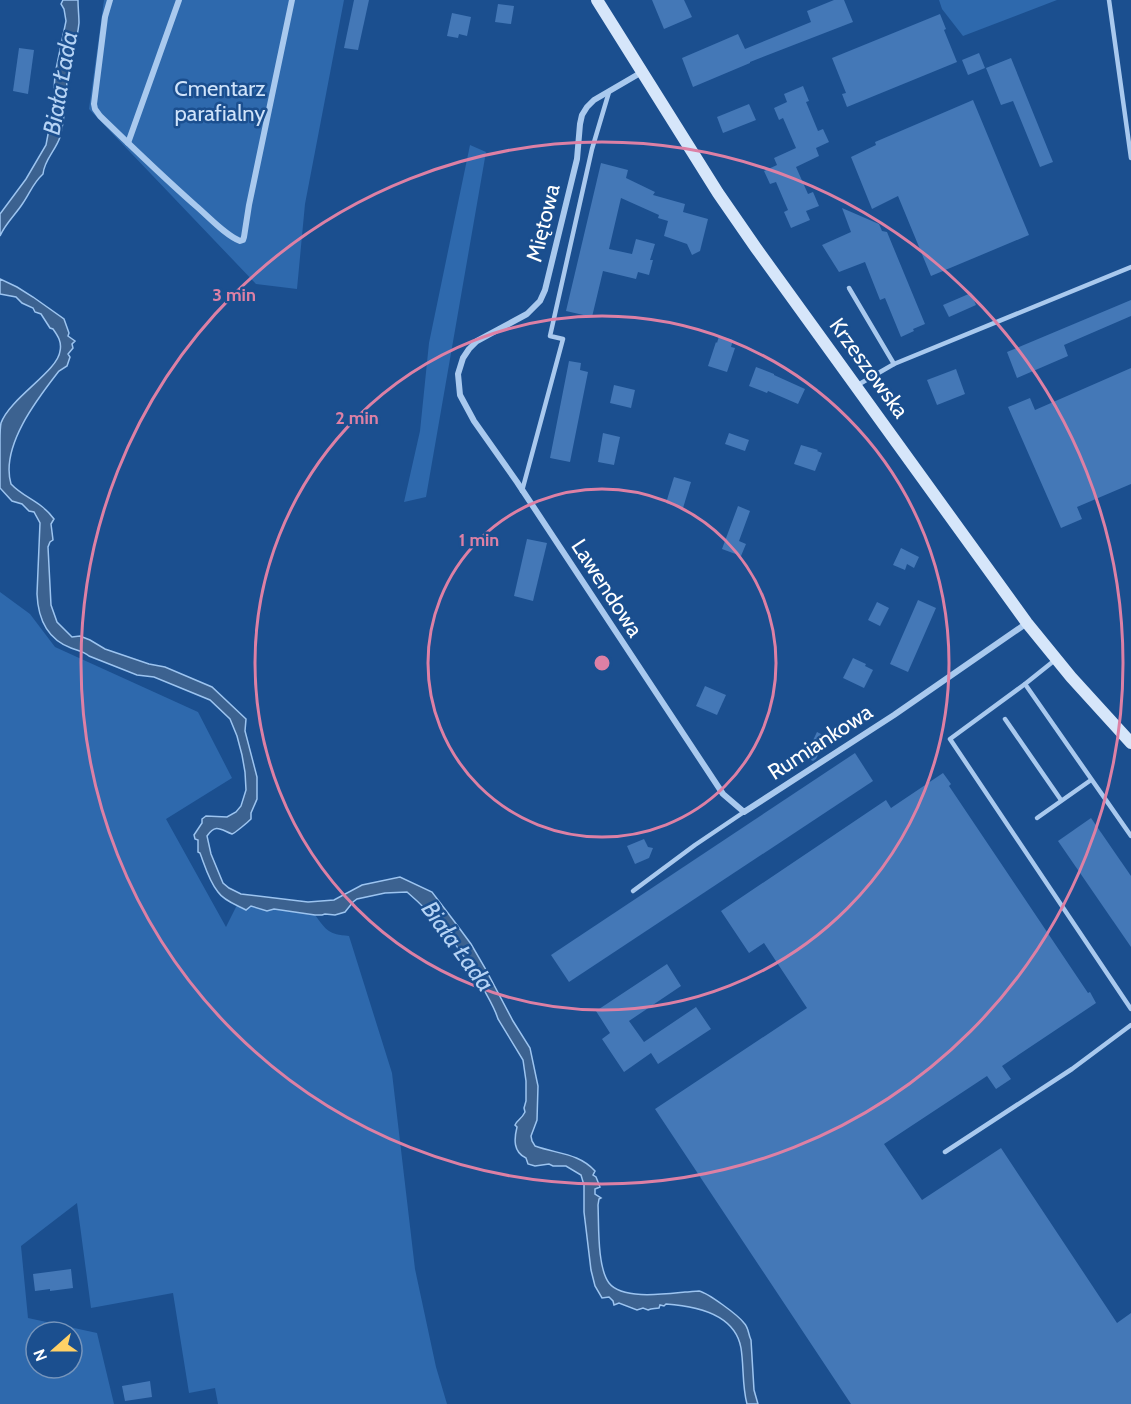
<svg xmlns="http://www.w3.org/2000/svg" width="1131" height="1404" font-family="Cabin,sans-serif">
  <rect width="100%" height="100%" fill="#1b4f8f"/>
  <g fill="#2e69ad" fill-rule="evenodd">
    <polygon points="104,0 344,0 305,204 297,289 256,284 89,109"/>
    <polygon points="939,0 1057,0 963,36 942,9"/>
    <polygon points="470,145 486,152 426,497 404,502 420,431 429,343"/>
    <path d="M 0,592 L 30,614 L 55,647 L 198,712 L 232,778 L 166,819 L 226,927 L 237,905 L 246,910 L 251,906 L 267,911 L 274,909 L 315,915 C 327,931 328,934 349,936 L 392,1073 L 415,1269 L 436,1367 L 447,1404 L 218,1404 L 215,1388 L 189,1393 L 173,1293 L 91,1308 L 77,1203 L 21,1246 L 28,1318 L 97,1333 L 114,1404 L 0,1404 ZM 36,1332 L 72,1332 L 72,1368 L 36,1368 Z"/>
  </g>
  <g fill="#3c6290" stroke="#9cc4f0" stroke-width="1.5">
    <path d="M 63,0 L 78,0 C 78,8 79,16 79,23 C 77,43 70,62 67,82 C 65,100 65,120 60,137 C 56,150 44,160 43,174 C 33,183 30,193 23,203 C 16,214 5,224 0,236 L 0,214 L 26,179 L 46,145 L 53,108 L 55,74 L 66,21 L 64,9 L 61,4 Z"/>
    <path d="M 0,279 L 17,287 L 33,297 L 64,319 L 69,333 L 68,336 L 75,341 L 72,344 L 73,348 L 68,354 L 70,357 L 67,366 L 59,371 C 38,398 0,446 11,484 C 24,498 41,501 54,519 L 51,524 L 53,540 L 50,542 L 48,547 L 51,605 L 57,622 L 72,637 L 80,636 L 90,640 L 105,649 L 149,664 L 165,667 L 212,687 L 246,719 L 245,731 L 257,777 L 257,799 L 251,813 L 251,819 C 248,822 235,833 232,834 C 221,830 216,823 207,836 L 211,854 L 223,883 L 229,888 L 241,894 L 308,902 L 334,900 L 362,885 L 400,877 L 432,892 L 454,921 L 471,944 L 485,968 L 513,1021 L 530,1048 L 538,1086 L 537,1120 L 531,1136 L 532,1141 L 535,1146 C 557,1154 579,1153 595,1171 L 593,1175 L 596,1177 L 600,1187 L 595,1189 L 595,1194 L 601,1198 L 599,1199 L 598,1205 C 599,1225 597,1267 609,1283 C 622,1300 665,1294 685,1292 C 689,1292 695,1291 699,1291 C 708,1293 738,1315 744,1323 C 749,1328 748,1334 751,1340 L 754,1390 L 758,1404 L 747,1404 C 742,1386 744,1367 741,1348 C 735,1314 696,1306 666,1304 L 664,1306 L 660,1305 L 659,1308 C 655,1309 652,1308 648,1310 L 643,1308 L 637,1310 L 619,1303 L 614,1305 L 613,1301 L 609,1297 L 602,1298 L 595,1286 L 591,1270 L 584,1212 L 584,1185 L 581,1175 L 566,1166 L 553,1166 L 549,1164 L 535,1166 L 528,1164 L 526,1158 C 513,1152 514,1139 517,1127 L 515,1125 C 518,1119 521,1120 525,1112 L 524,1108 L 526,1101 L 526,1081 L 523,1060 L 498,1019 C 495,1009 489,999 484,990 C 464,953 439,919 407,892 L 385,893 L 357,899 L 353,902 L 345,912 L 335,915 L 325,914 L 322,915 L 315,915 L 274,909 L 267,911 L 251,906 L 246,910 C 237,905 224,901 218,892 C 209,881 205,866 200,853 L 198,852 L 198,840 L 195,839 L 194,835 L 202,823 L 202,819 L 206,816 L 227,817 L 236,812 L 241,806 L 246,790 L 245,772 L 242,755 L 237,736 L 230,719 L 210,700 L 154,677 L 137,675 L 89,656 C 83,651 78,651 71,648 C 47,639 38,618 37,594 L 40,523 L 34,512 L 29,511 L 22,504 L 12,501 L 0,488 C 0,473 0,457 0,441 C 0,436 0,428 1,423 C 10,398 58,371 60,351 C 62,342 58,336 53,329 L 50,328 L 41,314 L 35,312 L 33,308 L 22,303 L 16,297 L 0,294 Z"/>
  </g>
  <g fill="#4478b7">
    <polygon points="354,0 369,0 358,50 344,48"/>
    <polygon points="652,0 684,0 692,17 664,29"/>
    <polygon points="834,0 844,0 853,22 750,62 750,63 693,87 682,58 738,34 745,49 811,22 807,11"/>
    <polygon points="498,4 514,6 511,24 495,22"/>
    <polygon points="452,13 471,17 467,36 459,34 458,38 447,36"/>
    <polygon points="940,14 946,29 944,30 957,62 847,107 842,94 846,93 832,58"/>
    <polygon points="19,48 34,50 28,94 13,91"/>
    <polygon points="979,53 985,68 968,75 962,60"/>
    <polygon points="1011,58 1053,162 1040,167 1013,101 1001,105 986,68"/>
    <polygon points="803,86 809,101 806,102 818,131 823,129 829,142 816,148 819,156 796,167 808,194 813,192 819,206 806,211 810,220 791,228 784,212 788,210 776,182 770,184 764,171 777,165 774,158 796,148 783,118 779,120 774,108 787,102 784,94"/>
    <polygon points="973,100 1029,235 931,276 898,196 872,209 851,157 876,145 875,142"/>
    <polygon points="749,104 756,120 723,133 717,117"/>
    <polygon points="601,163 628,170 626,178 655,192 653,195 685,204 683,212 708,219 700,251 692,255 687,244 664,236 668,221 658,218 659,215 621,198 609,249 632,254 636,239 655,244 650,260 653,260 649,275 638,272 636,279 603,271 592,317 566,311"/>
    <polygon points="842,208 879,224 882,231 887,232 925,324 913,329 914,331 901,337 885,298 880,300 865,262 839,272 822,245 851,232"/>
    <polygon points="971,293 976,305 949,317 943,305"/>
    <polygon points="1131,300 1131,316 1064,345 1068,356 1017,378 1007,352"/>
    <polygon points="719,336 733,340 731,347 735,348 727,372 708,366 716,342 717,343"/>
    <polygon points="569,361 581,363 580,370 588,372 570,462 550,458"/>
    <polygon points="756,367 774,374 774,375 805,389 798,404 768,391 767,393 749,386"/>
    <polygon points="1131,368 1131,484 1077,507 1082,519 1061,528 1008,407 1030,398 1035,410"/>
    <polygon points="956,369 965,394 937,405 927,380"/>
    <polygon points="614,385 635,390 631,408 610,403"/>
    <polygon points="603,433 620,437 614,465 598,462"/>
    <polygon points="729,433 749,440 745,451 725,444"/>
    <polygon points="801,445 818,450 817,451 822,453 815,471 794,464"/>
    <polygon points="674,477 691,482 683,508 666,503"/>
    <polygon points="738,506 750,511 739,541 746,544 741,556 722,549"/>
    <polygon points="527,539 547,543 533,601 514,596"/>
    <polygon points="901,548 919,557 914,568 907,564 905,570 893,565"/>
    <polygon points="918,600 936,608 908,672 890,664"/>
    <polygon points="877,602 889,608 880,626 868,620"/>
    <polygon points="853,658 866,664 865,666 873,670 864,688 843,678"/>
    <polygon points="705,686 726,695 717,715 696,706"/>
    <polygon points="817,732 827,737 816,759 813,761 805,757"/>
    <polygon points="855,753 873,781 569,982 551,955"/>
    <polygon points="943,773 951,784 949,786 1088,993 1090,992 1096,1003 1002,1066 1011,1079 996,1089 987,1076 884,1144 922,1200 1001,1148 1117,1323 1131,1313 1131,1404 851,1404 655,1109 807,1008 764,943 749,953 721,911 886,800 891,808"/>
    <polygon points="1091,818 1131,876 1131,947 1058,841"/>
    <polygon points="644,839 648,847 653,848 649,858 635,864 627,846"/>
    <polygon points="667,964 681,986 629,1021 644,1042 696,1007 711,1029 658,1064 651,1053 624,1072 602,1039 610,1033 596,1011"/>
    <polygon points="71,1269 73,1288 50,1291 50,1289 35,1291 33,1274"/>
    <polygon points="150,1381 152,1397 125,1401 122,1386"/>
  </g>
  <g fill="none" stroke-linecap="round" stroke-linejoin="round">
    <g stroke="#a9c9ee" stroke-width="4.5">
      <polyline points="1109,0 1131,158"/>
      <polyline points="849,288 894,364"/>
      <polyline points="856,386 894,364 1131,267"/>
      <polyline points="522,491 563,339 550,336 592,149 609,92"/>
      <polyline points="1055,660 1025,684 950,739 1131,1009"/>
      <polyline points="1025,684 1131,836"/>
      <polyline points="1005,719 1061,800"/>
      <polyline points="1037,818 1091,780"/>
      <polyline points="633,891 695,845 744,812"/>
      <polyline points="945,1152 1072,1069 1131,1025"/>
    </g>
    <g stroke="#a9c9ee" stroke-width="6">
      <path d="M 110,0 L 105,17 L 94,104 L 95,109 L 100,116 C 132,147 163,177 196,206 C 209,217 225,235 240,241 L 243,240 L 244,237 L 249,205 L 292,0"/>
      <polyline points="642,72 594,100 587,107 582,115 580,124 577,159 545,290 540,301 527,314 477,341 469,349 463,358 458,374 460,395 474,421 517,482 723,794 744,812 894,715 1027,623"/>
      <polyline points="128,143 179,0"/>
    </g>
    <polyline stroke="#d6e6fa" stroke-width="12" points="597,0 718,193 756,248 1027,623 1071,677 1131,743"/>
  </g>
  <g fill="none" stroke="#dd80a5" stroke-width="3">
    <circle cx="602" cy="663" r="174"/>
    <circle cx="602" cy="663" r="347"/>
    <circle cx="602" cy="663" r="521"/>
  </g>
  <g text-anchor="middle" dominant-baseline="central" stroke-width="5" stroke-linejoin="round" paint-order="stroke">
    <g font-size="22" fill="#cfe3fa" stroke="#1b4f8f">
      <text x="220" y="88">Cmentarz<tspan x="220" dy="25">parafialny</tspan></text>
    </g>
    <g font-size="22" fill="#fff" stroke="#1b4f8f">
      <text transform="translate(543 223) rotate(-76)">Miętowa</text>
      <text transform="translate(869 368) rotate(54)">Krzeszowska</text>
      <text transform="translate(607 588) rotate(57)">Lawendowa</text>
      <text transform="translate(820 742) rotate(-33)">Rumiankowa</text>
    </g>
    <g font-size="24" font-style="italic" fill="#b5d3f5" stroke="#1b4f8f">
      <text transform="translate(60 83) rotate(-80)">Biała Łada</text>
      <text transform="translate(458 946) rotate(54)">Biała Łada</text>
    </g>
  </g>
  <circle cx="602" cy="663" r="9" fill="#dd80a5" stroke="#1b4f8f" stroke-width="3"/>
  <g font-size="18" text-anchor="middle" font-weight="bold" fill="#dd80a5" stroke="#1b4f8f" stroke-width="5" stroke-linejoin="round" paint-order="stroke">
    <text x="234" y="301">3 min</text>
    <text x="357" y="424">2 min</text>
    <text x="479" y="546">1 min</text>
  </g>
  <g transform="translate(54 1350) rotate(249)"><circle r="28" fill="#1b4f8f" stroke="#7695bc" stroke-width="1.5"/>
  <path d="M0-4.5L10 22L0 15L-10 22Z" fill="#ffd166"/>
  <text y="-9" font-size="16" font-weight="bold" text-anchor="middle" fill="#ffffff">N</text>
  </g>
</svg>
